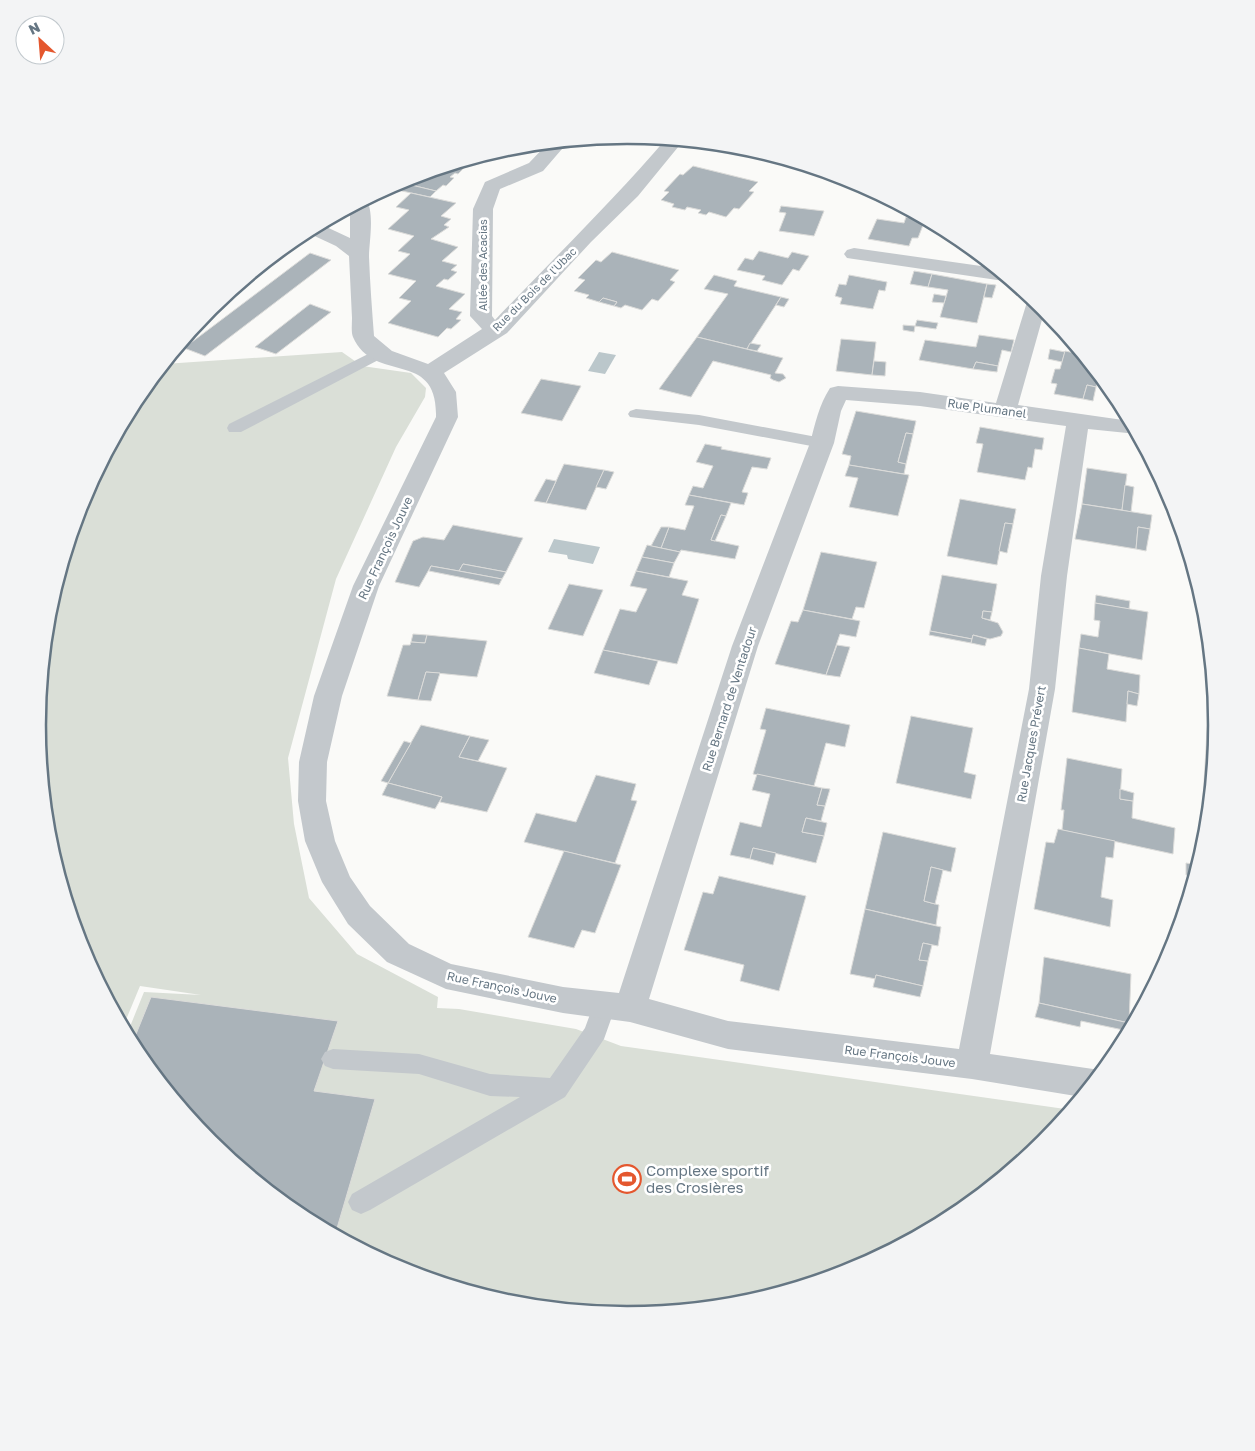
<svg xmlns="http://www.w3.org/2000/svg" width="1255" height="1451" font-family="'Golos Text',sans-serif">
  <rect width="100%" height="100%" fill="#fafaf8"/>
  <polygon fill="#dadfd7" points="342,352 362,366 411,373 426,388 425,397 396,447 336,579 288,758 294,824 309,898 357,954 438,997 437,1008 459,1009 576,1029 621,1046 1072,1110 1044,1143 955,1216 853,1271 742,1304 627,1315 512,1304 401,1270 299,1216 210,1142 137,1053 127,1034 144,992 201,995 140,986 123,1027 82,951 49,840 38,726 49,610 83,499 137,397 164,364"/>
  <g fill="#bbc7cb">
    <polygon points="599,352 616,355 605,374 588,371"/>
    <polygon points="554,539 600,547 593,564 568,559 567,555 548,552"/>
  </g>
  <g fill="#aab3b9" stroke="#dcdcda">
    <polygon points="468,160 463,166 466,166 458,174 455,173 450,177 454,178 446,186 443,185 436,191 399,182"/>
    <polygon points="693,166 758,182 749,191 754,192 739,209 734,208 726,217 709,212 706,215 698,213 701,210 687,207 685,210 672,207 674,204 661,200 669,192 664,191 680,174 683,175"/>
    <polygon points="399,182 436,191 430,197 388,188"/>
    <polygon points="411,193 456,203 441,216 451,219 444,225 449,227 431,239 458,247 442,261 457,265 451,270 457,272 448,280 444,279 436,286 465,294 449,309 462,312 456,319 461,320 451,329 447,328 438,337 388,323 411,301 399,298 416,281 388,274 410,254 398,251 414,236 388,229 409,210 396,207"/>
    <polygon points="781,206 824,211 814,236 779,231 786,213 779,212"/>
    <polygon points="906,217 925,220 918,238 912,238 909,246 868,239 877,219 904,223"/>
    <polygon points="759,251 788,258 792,252 809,256 799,271 793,269 782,285 762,280 765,276 737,270 745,258 753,260"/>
    <polygon points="612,252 679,270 670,280 675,282 658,301 652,299 642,310 625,305 621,308 614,306 617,302 603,298 599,302 586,298 589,295 574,291 585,280 578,278 596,260 601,262"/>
    <polygon points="310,253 331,260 205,356 184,348"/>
    <polygon points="914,271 932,274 928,287 910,284"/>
    <polygon points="932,274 987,284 977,323 940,317 948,290 928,287"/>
    <polygon points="714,275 737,281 734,286 781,297 747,349 697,337 728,294 704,289"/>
    <polygon points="849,275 887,282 885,291 879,290 873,309 840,304 842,298 835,296 839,284 846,285"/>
    <polygon points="987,284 996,285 992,298 984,297"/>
    <polygon points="934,294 946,296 944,303 932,302"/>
    <polygon points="781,297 789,299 784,307 776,305"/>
    <polygon points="603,298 617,302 614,306 599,302"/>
    <polygon points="310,304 331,312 276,354 255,347"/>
    <polygon points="917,320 938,323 936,329 915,326"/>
    <polygon points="903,325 915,326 914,332 903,330"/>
    <polygon points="979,335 1014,340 1011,352 1002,350 998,366 976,362 973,369 919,360 925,340 976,347"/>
    <polygon points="697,337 783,358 775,373 783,374 786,378 779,382 773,380 770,378 771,375 713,361 691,397 659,389"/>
    <polygon points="841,339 876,342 872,375 836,371"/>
    <polygon points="750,343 761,345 757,351 747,349"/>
    <polygon points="1050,349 1065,352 1062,362 1048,359"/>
    <polygon points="1065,351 1080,354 1080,352 1099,375 1096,387 1087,385 1083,399 1054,394 1057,384 1051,383 1055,369 1060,369"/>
    <polygon points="874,361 886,362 885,376 872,375"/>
    <polygon points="976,362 998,366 997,372 973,369"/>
    <polygon points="541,379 581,386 562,421 521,413"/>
    <polygon points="1087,385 1096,387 1093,401 1083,399"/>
    <polygon points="856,411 916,421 913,434 906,433 898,462 906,464 904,474 849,465 851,456 842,454"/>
    <polygon points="980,427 1044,438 1042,450 1035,449 1032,468 1028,467 1025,480 977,472 983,444 976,443"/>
    <polygon points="906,433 913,434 906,464 898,462"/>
    <polygon points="705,444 722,447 721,449 771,458 767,469 752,467 742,492 748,493 744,505 689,495 693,486 703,488 713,466 696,462"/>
    <polygon points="564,464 604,470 586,510 546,503"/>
    <polygon points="849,465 909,475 898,516 849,507 858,478 845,476"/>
    <polygon points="1087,468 1127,474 1122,510 1082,504"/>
    <polygon points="604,470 614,472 606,489 596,487"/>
    <polygon points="546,479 556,481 546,503 534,501"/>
    <polygon points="1125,485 1134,487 1131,512 1122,510"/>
    <polygon points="689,495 731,503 726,516 721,515 711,540 739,546 735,559 681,550 680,552 661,548 669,527 685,530 694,506 685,505"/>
    <polygon points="960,499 1016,509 1013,524 1005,523 997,565 947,556"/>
    <polygon points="1082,504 1152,515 1150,529 1138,527 1136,549 1075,539"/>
    <polygon points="721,515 726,516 715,541 711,540"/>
    <polygon points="1005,523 1013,524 1007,553 999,551"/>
    <polygon points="453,525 523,538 506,572 463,564 459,571 431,566 419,587 395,582 413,541 423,537 444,540"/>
    <polygon points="661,527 669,527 661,548 651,546"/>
    <polygon points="1138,527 1150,529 1146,551 1136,549"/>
    <polygon points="647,545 661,548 680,552 674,563 642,557"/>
    <polygon points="821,552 877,562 864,608 856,607 852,619 803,610"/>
    <polygon points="642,557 674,563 669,577 636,571"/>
    <polygon points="463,564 506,572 502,579 459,571"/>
    <polygon points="431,566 459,571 502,579 499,585 429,571"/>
    <polygon points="636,571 688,581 682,595 699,599 677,664 603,650 620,609 636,612 647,589 630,586"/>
    <polygon points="942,575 997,584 992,612 983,611 982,618 998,623 1003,632 1001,636 990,639 973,635 972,639 930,631"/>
    <polygon points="569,584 603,590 583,636 548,629"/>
    <polygon points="1096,595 1130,601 1129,609 1095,603"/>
    <polygon points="1095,603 1148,612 1142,660 1079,648 1081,634 1098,637 1100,621 1094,620"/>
    <polygon points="803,610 860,621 856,637 840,634 826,675 775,664 791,621 798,622"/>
    <polygon points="983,611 992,612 990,620 982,618"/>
    <polygon points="930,631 972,639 971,643 929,635"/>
    <polygon points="413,634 427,635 425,643 411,642"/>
    <polygon points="427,635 487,641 477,677 426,672 418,700 387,696 403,645 410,645 411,642 425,643"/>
    <polygon points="973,635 987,639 985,646 971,643"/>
    <polygon points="837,645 850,647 840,677 826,675"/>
    <polygon points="1079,648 1109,654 1107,669 1140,675 1139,694 1128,691 1126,722 1072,712"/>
    <polygon points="603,650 658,661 649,685 594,673"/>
    <polygon points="426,672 440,673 431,701 418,700"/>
    <polygon points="1209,687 1214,688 1217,726 1215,751 1206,749"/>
    <polygon points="1128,691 1139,694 1137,706 1127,704"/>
    <polygon points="766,708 850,725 845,747 826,743 814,786 753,774 766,730 760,729"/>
    <polygon points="911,716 973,728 964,772 976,775 971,799 896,783"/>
    <polygon points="421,725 470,736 459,757 507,768 487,812 440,802 442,797 388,783"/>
    <polygon points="470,736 489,740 478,761 459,757"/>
    <polygon points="404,741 411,743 388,783 381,781"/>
    <polygon points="1206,749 1215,751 1208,817 1202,816"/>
    <polygon points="1067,758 1122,769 1120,799 1133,801 1132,818 1175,828 1173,854 1062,830 1064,810 1061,810"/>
    <polygon points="757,774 822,788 817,805 825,806 821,821 806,818 802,832 824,836 816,863 753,848 750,859 730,855 740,822 761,827 770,794 752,790"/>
    <polygon points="596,775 636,784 631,800 637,801 615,863 524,842 536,813 576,822"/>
    <polygon points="388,783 442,797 435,809 382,795"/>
    <polygon points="822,788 830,789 825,806 817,805"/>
    <polygon points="1120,789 1134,793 1133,801 1120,799"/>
    <polygon points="806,818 827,823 824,836 802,832"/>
    <polygon points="1058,829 1115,841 1113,858 1106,857 1101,897 1113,900 1110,927 1034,909 1046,842 1054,843"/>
    <polygon points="883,832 956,848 951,872 931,867 924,901 939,905 936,925 865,909"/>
    <polygon points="753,848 776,853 773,865 750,859"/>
    <polygon points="564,851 621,865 595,933 582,930 574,948 528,937"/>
    <polygon points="1186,863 1199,865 1195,877 1186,875"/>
    <polygon points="931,867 943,870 935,904 924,901"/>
    <polygon points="719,876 806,896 779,991 740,981 744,965 684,950 703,892 713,894"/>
    <polygon points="865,909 941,927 938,946 923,943 919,960 928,961 923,986 876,975 876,979 850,974"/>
    <polygon points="923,943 932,945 928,961 919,960"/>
    <polygon points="1044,957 1131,974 1129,1023 1039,1003"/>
    <polygon points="876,975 923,986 920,997 873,987"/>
    <polygon points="151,997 338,1021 314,1091 375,1099 335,1235 299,1216 210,1142 137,1053 132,1044"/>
    <polygon points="1039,1003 1129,1023 1128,1031 1081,1021 1080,1027 1035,1017"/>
  </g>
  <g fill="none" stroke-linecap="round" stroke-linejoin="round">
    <g fill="#c3c8cc" fill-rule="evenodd">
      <polygon points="378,349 384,351 386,354 384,357 241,432 229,432 227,428 229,424"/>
      <polygon points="636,409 699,415 822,438 828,439 830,443 828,447 822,448 699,425 630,417 628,414 630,411"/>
      <polygon points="604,995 612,998 616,1005 604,1039 565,1097 370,1210 361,1214 352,1210 348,1202 352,1194 520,1097 490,1096 419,1074 333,1069 325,1066 321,1059 325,1052 333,1049 419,1054 490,1074 550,1078 585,1028 596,998"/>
    </g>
    <g fill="#c3c8cc" fill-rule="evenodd">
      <path d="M 666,139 L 683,141 L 638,196 L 591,242 L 507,333 L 444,373 L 456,392 L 458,417 L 379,586 L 342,696 L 327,762 L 326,801 L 335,841 L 350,877 L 370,906 L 409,944 L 451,964 L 563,987 L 619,993 L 732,646 L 810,443 C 815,424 819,405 830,388 L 838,386 L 920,392 L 996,403 L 1027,302 L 1031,297 L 1045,309 L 1018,405 L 1130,421 L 1137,434 L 1088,429 L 1067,576 L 1055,689 L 990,1054 L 1093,1069 L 1102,1073 L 1082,1097 L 972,1079 L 728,1049 L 630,1022 L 563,1013 L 446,989 L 387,962 L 348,924 L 322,882 L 305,841 L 298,801 L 299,762 L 314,696 L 353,586 L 436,417 C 438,348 374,385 353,337 C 351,332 352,324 352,318 C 351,297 350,277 349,256 L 336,246 L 306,232 L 320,224 L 350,238 L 350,208 L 366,199 C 375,213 369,242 369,257 C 370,283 372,310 374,336 L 392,351 L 428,364 L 482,329 L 470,316 L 473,209 L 485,182 L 529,163 L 548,143 L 568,142 L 543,171 L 500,189 L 493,209 L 492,316 L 495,320 C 552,260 612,202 666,139 ZM 846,400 L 920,406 L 1066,426 L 1041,576 L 1029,689 L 959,1049 L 728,1021 L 649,999 L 758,646 L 834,443 L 841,411 Z"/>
      <polygon points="854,248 995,268 1010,280 1004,281 847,258 844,254 847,250"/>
    </g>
  </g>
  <defs>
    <symbol id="stadium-ring" viewBox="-11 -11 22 22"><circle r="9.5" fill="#fff" stroke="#e4572e" stroke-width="1.5"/><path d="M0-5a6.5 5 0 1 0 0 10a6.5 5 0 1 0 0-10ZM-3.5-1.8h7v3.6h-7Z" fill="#e4572e"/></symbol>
  </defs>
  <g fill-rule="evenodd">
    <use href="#stadium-ring" x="611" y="1163" width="32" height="32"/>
  </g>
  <g text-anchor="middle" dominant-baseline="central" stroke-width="5" stroke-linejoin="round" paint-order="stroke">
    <g font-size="11" fill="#657683" stroke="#fff">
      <text transform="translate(482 265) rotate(-90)">Allée des Acacias</text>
      <text transform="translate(534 289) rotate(-45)">Rue du Bois de l'Ubac</text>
    </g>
    <g font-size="12" fill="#657683" stroke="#fff">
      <text transform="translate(987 408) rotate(8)">Rue Plumanel</text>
      <text transform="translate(385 548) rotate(-65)">Rue François Jouve</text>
      <text transform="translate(729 699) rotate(-72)">Rue Bernard de Ventadour</text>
      <text transform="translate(1031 744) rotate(-80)">Rue Jacques Prévert</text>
      <text transform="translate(502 987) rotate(12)">Rue François Jouve</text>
      <text transform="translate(900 1056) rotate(7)">Rue François Jouve</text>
    </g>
    <g font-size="15" fill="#657683" stroke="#fff" text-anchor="start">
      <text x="646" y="1170">Complexe sportif<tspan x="646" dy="17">des Crosières</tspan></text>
    </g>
  </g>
  <path d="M0 0H1255V1451H0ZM46 725a581 581 0 1 1 1162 0a581 581 0 1 1-1162 0Z" fill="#f3f4f5" fill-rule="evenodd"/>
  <path fill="none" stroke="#657683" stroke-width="2.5" d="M46 725a581 581 0 1 1 1162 0a581 581 0 1 1-1162 0Z"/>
  <g transform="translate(40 40) rotate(334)"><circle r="24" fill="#ffffff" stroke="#c1c8cd"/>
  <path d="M0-4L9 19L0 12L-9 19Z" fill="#e4572e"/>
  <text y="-8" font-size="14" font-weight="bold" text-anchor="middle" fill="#657683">N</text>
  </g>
</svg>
